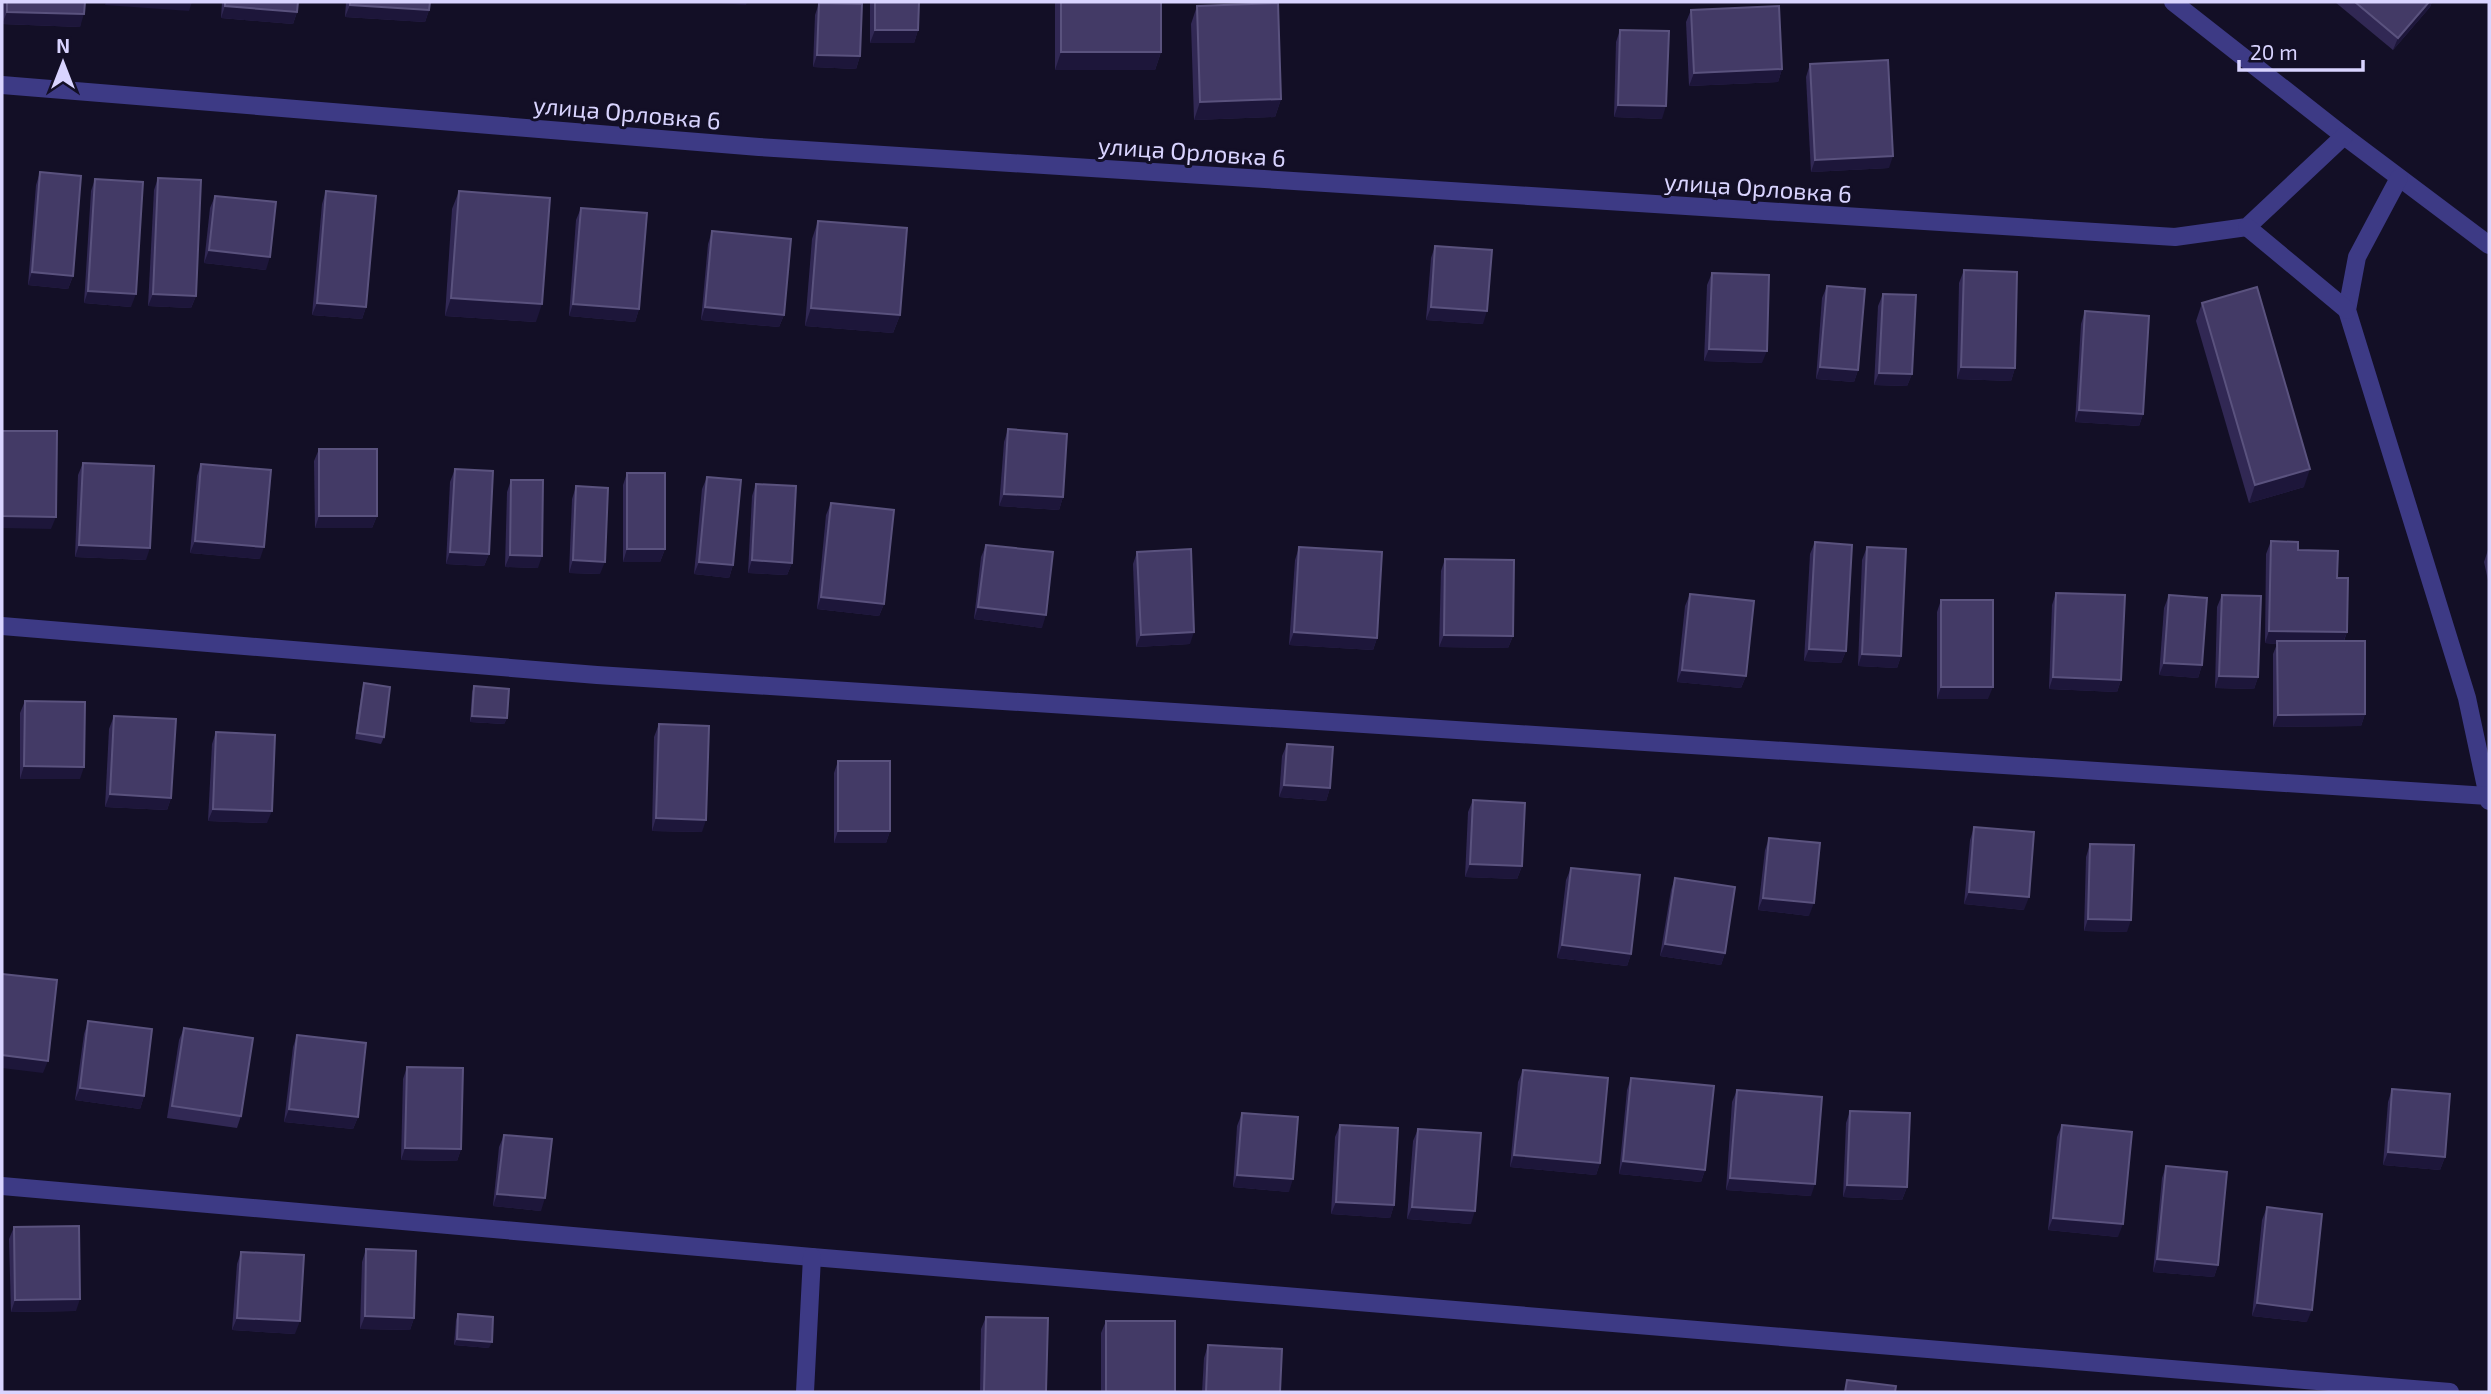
<svg xmlns="http://www.w3.org/2000/svg" width="2491" height="1394" font-family="'Exo 2',sans-serif">
  <rect width="100%" height="100%" fill="#130f26"/>
  <g fill="none" stroke-linecap="round" stroke-linejoin="round">
    <g stroke="#3d3a85" stroke-width="18">
      <polyline points="2173,2 2344,136 2489,245"/>
      <polyline points="2,85 759,147 2175,237 2247,227 2344,136"/>
      <polyline points="2399,178 2357,257 2347,310 2467,698 2489,801"/>
      <polyline points="2247,227 2347,310"/>
      <polyline points="2,626 597,675 2488,796"/>
      <polyline points="2,1186 812,1257 2450,1392"/>
      <polyline points="805,1392 812,1257"/>
    </g>
  </g>
  <g fill="#312854">
    <polygon points="3,2 85,2 80,27 2,24"/>
    <polygon points="222,2 298,2 297,12 293,24 221,18"/>
    <polygon points="346,2 430,2 429,10 425,22 345,17"/>
    <polygon points="870,2 919,2 918,30 914,43 870,43"/>
    <polygon points="1055,2 1161,2 1161,52 1155,70 1055,70"/>
    <polygon points="2335,2 2432,2 2430,7 2393,50"/>
    <polygon points="819,3 860,56 856,69 813,67 815,15"/>
    <polygon points="1197,6 1281,99 1275,117 1194,120 1191,24"/>
    <polygon points="1691,10 1782,69 1778,82 1689,86 1686,22"/>
    <polygon points="1620,30 1662,119 1614,117 1616,42"/>
    <polygon points="1810,64 1889,168 1811,172 1806,77"/>
    <polygon points="40,172 73,276 68,289 28,285 36,185"/>
    <polygon points="158,178 196,296 191,308 148,306 154,190"/>
    <polygon points="95,179 131,307 84,303 91,191"/>
    <polygon points="326,191 366,307 362,319 312,315 322,204"/>
    <polygon points="459,191 536,322 445,316 452,209"/>
    <polygon points="215,196 266,270 204,263 210,208"/>
    <polygon points="581,208 639,309 635,322 569,316 576,220"/>
    <polygon points="818,221 900,315 893,333 805,326 812,239"/>
    <polygon points="712,231 784,315 779,327 701,320 708,244"/>
    <polygon points="1435,246 1483,324 1426,320 1431,258"/>
    <polygon points="1964,270 2015,368 2011,381 1957,379 1959,283"/>
    <polygon points="1712,273 1762,363 1704,361 1707,285"/>
    <polygon points="1827,286 1858,370 1854,382 1816,379 1822,298"/>
    <polygon points="1883,294 1912,374 1907,386 1874,385 1878,306"/>
    <polygon points="2202,303 2304,487 2249,503 2196,321"/>
    <polygon points="2085,311 2143,414 2139,426 2075,422 2081,324"/>
    <polygon points="1008,429 1063,497 1059,510 999,506 1004,442"/>
    <polygon points="319,449 377,516 372,528 315,528 314,461"/>
    <polygon points="83,463 146,560 75,557 78,475"/>
    <polygon points="201,464 260,559 190,553 197,476"/>
    <polygon points="455,469 489,554 484,566 446,564 450,482"/>
    <polygon points="627,473 665,549 660,562 623,562 623,485"/>
    <polygon points="707,477 733,565 729,578 694,574 702,489"/>
    <polygon points="511,480 538,568 505,567 507,492"/>
    <polygon points="756,484 792,563 787,575 748,573 752,496"/>
    <polygon points="576,486 600,574 569,573 572,499"/>
    <polygon points="831,503 884,604 879,616 817,609 826,515"/>
    <polygon points="2271,541 2337,578 2347,632 2344,641 2365,714 2361,726 2273,727 2273,654 2277,644 2265,643 2266,554"/>
    <polygon points="1815,542 1846,651 1841,663 1804,661 1810,554"/>
    <polygon points="986,545 1042,628 974,619 981,557"/>
    <polygon points="1299,547 1377,638 1373,650 1289,645 1295,560"/>
    <polygon points="1867,547 1901,656 1897,668 1858,666 1862,560"/>
    <polygon points="2488,550 2489,550 2489,585 2484,562"/>
    <polygon points="1137,552 1190,644 1136,647 1133,564"/>
    <polygon points="1445,559 1513,636 1508,648 1439,647 1441,571"/>
    <polygon points="2056,593 2121,680 2117,692 2049,689 2052,605"/>
    <polygon points="1690,594 1746,676 1741,688 1677,682 1685,606"/>
    <polygon points="2169,595 2202,665 2198,678 2159,675 2164,608"/>
    <polygon points="2222,595 2258,677 2254,689 2215,688 2217,607"/>
    <polygon points="1941,600 1988,699 1937,699 1937,612"/>
    <polygon points="364,683 384,737 381,744 355,739 362,689"/>
    <polygon points="474,686 507,718 504,724 470,722 472,692"/>
    <polygon points="25,701 80,779 20,779 20,713"/>
    <polygon points="114,716 171,798 167,810 105,807 109,729"/>
    <polygon points="659,724 702,832 652,831 654,737"/>
    <polygon points="216,732 267,823 208,821 212,744"/>
    <polygon points="1287,744 1330,788 1326,801 1279,797 1282,756"/>
    <polygon points="838,761 890,831 886,843 834,843 834,773"/>
    <polygon points="1473,800 1522,866 1517,879 1465,877 1468,812"/>
    <polygon points="1974,827 2024,910 1964,904 1970,840"/>
    <polygon points="1769,838 1809,916 1758,910 1765,850"/>
    <polygon points="2090,844 2127,932 2084,931 2086,857"/>
    <polygon points="1571,868 1631,954 1627,966 1557,958 1566,880"/>
    <polygon points="1675,878 1725,953 1721,965 1660,956 1671,890"/>
    <polygon points="88,1021 144,1096 140,1109 75,1100 84,1034"/>
    <polygon points="184,1028 241,1116 237,1128 167,1118 179,1040"/>
    <polygon points="297,1035 358,1117 353,1129 284,1122 293,1047"/>
    <polygon points="407,1067 461,1149 457,1161 401,1160 403,1079"/>
    <polygon points="1523,1070 1600,1163 1596,1175 1510,1167 1518,1082"/>
    <polygon points="1631,1078 1705,1170 1701,1182 1619,1174 1627,1090"/>
    <polygon points="2392,1089 2445,1157 2440,1170 2383,1165 2388,1102"/>
    <polygon points="1737,1090 1811,1196 1726,1190 1732,1102"/>
    <polygon points="1850,1111 1907,1187 1902,1200 1843,1197 1846,1123"/>
    <polygon points="1242,1113 1289,1192 1233,1187 1237,1126"/>
    <polygon points="1340,1125 1394,1205 1390,1218 1331,1214 1335,1137"/>
    <polygon points="2062,1125 2118,1237 2048,1230 2057,1137"/>
    <polygon points="1418,1129 1471,1224 1407,1219 1413,1141"/>
    <polygon points="504,1135 541,1211 493,1206 499,1147"/>
    <polygon points="2166,1166 2218,1265 2214,1277 2153,1272 2162,1178"/>
    <polygon points="2267,1207 2307,1322 2252,1316 2262,1220"/>
    <polygon points="14,1227 76,1311 11,1312 9,1239"/>
    <polygon points="366,1249 414,1318 410,1330 360,1329 362,1262"/>
    <polygon points="241,1252 295,1334 232,1330 237,1264"/>
    <polygon points="458,1314 489,1348 454,1345 456,1320"/>
    <polygon points="986,1317 1046,1392 980,1392 981,1329"/>
    <polygon points="1106,1321 1175,1392 1101,1392 1101,1333"/>
    <polygon points="1208,1345 1280,1392 1202,1392 1204,1358"/>
  </g>
  <g fill="#1d163a">
    <polygon points="106,2 192,2 189,11 105,5"/>
    <polygon points="706,2 747,2 746,5"/>
    <polygon points="2429,2 2432,2 2430,7 2393,50 2398,38"/>
    <polygon points="350,5 429,10 425,22 345,17"/>
    <polygon points="225,6 297,12 293,24 221,18"/>
    <polygon points="7,12 84,14 80,27 2,24"/>
    <polygon points="875,30 918,30 914,43 870,43"/>
    <polygon points="1061,52 1161,52 1155,70 1055,70"/>
    <polygon points="817,55 860,56 856,69 813,67"/>
    <polygon points="1782,69 1778,82 1689,86 1694,73"/>
    <polygon points="1281,99 1275,117 1194,120 1200,102"/>
    <polygon points="1618,105 1666,106 1662,119 1614,117"/>
    <polygon points="1893,156 1889,168 1811,172 1815,160"/>
    <polygon points="209,250 270,257 266,270 204,263"/>
    <polygon points="32,272 73,276 68,289 28,285"/>
    <polygon points="88,291 136,294 131,307 84,303"/>
    <polygon points="153,294 196,296 191,308 148,306"/>
    <polygon points="451,298 542,304 536,322 445,316"/>
    <polygon points="317,303 366,307 362,319 312,315"/>
    <polygon points="573,304 639,309 635,322 569,316"/>
    <polygon points="705,307 784,315 779,327 701,320"/>
    <polygon points="1431,307 1487,311 1483,324 1426,320"/>
    <polygon points="811,308 900,315 893,333 805,326"/>
    <polygon points="1709,349 1767,351 1762,363 1704,361"/>
    <polygon points="1820,367 1858,370 1854,382 1816,379"/>
    <polygon points="1961,367 2015,368 2011,381 1957,379"/>
    <polygon points="1879,373 1912,374 1907,386 1874,385"/>
    <polygon points="2079,410 2143,414 2139,426 2075,422"/>
    <polygon points="2310,469 2304,487 2249,503 2255,485"/>
    <polygon points="1004,494 1063,497 1059,510 999,506"/>
    <polygon points="2,516 56,517 51,529 2,528"/>
    <polygon points="319,516 377,516 372,528 315,528"/>
    <polygon points="195,541 264,547 260,559 190,553"/>
    <polygon points="79,545 150,548 146,560 75,557"/>
    <polygon points="627,549 665,549 660,562 623,562"/>
    <polygon points="450,552 489,554 484,566 446,564"/>
    <polygon points="510,555 542,556 538,568 505,567"/>
    <polygon points="573,560 605,562 600,574 569,573"/>
    <polygon points="752,560 792,563 787,575 748,573"/>
    <polygon points="699,562 733,565 729,578 694,574"/>
    <polygon points="821,597 884,604 879,616 817,609"/>
    <polygon points="978,607 1046,615 1042,628 974,619"/>
    <polygon points="2269,631 2347,632 2342,645 2277,641 2277,644 2265,643"/>
    <polygon points="1194,632 1190,644 1136,647 1141,635"/>
    <polygon points="1294,632 1377,638 1373,650 1289,645"/>
    <polygon points="1444,635 1513,636 1508,648 1439,647"/>
    <polygon points="1809,649 1846,651 1841,663 1804,661"/>
    <polygon points="1862,654 1901,656 1897,668 1858,666"/>
    <polygon points="2164,663 2202,665 2198,678 2159,675"/>
    <polygon points="1682,670 1746,676 1741,688 1677,682"/>
    <polygon points="2219,676 2258,677 2254,689 2215,688"/>
    <polygon points="2053,677 2121,680 2117,692 2049,689"/>
    <polygon points="1941,687 1993,687 1988,699 1937,699"/>
    <polygon points="2365,714 2361,726 2273,727 2278,715"/>
    <polygon points="472,716 507,718 504,724 470,722"/>
    <polygon points="24,766 84,767 80,779 20,779"/>
    <polygon points="1284,785 1330,788 1326,801 1279,797"/>
    <polygon points="110,794 171,798 167,810 105,807"/>
    <polygon points="213,809 272,811 267,823 208,821"/>
    <polygon points="656,818 706,820 702,832 652,831"/>
    <polygon points="838,831 890,831 886,843 834,843"/>
    <polygon points="1470,864 1522,866 1517,879 1465,877"/>
    <polygon points="1969,892 2029,897 2024,910 1964,904"/>
    <polygon points="1763,898 1814,903 1809,916 1758,910"/>
    <polygon points="2088,919 2131,920 2127,932 2084,931"/>
    <polygon points="1665,944 1725,953 1721,965 1660,956"/>
    <polygon points="1562,945 1631,954 1627,966 1557,958"/>
    <polygon points="2,1055 48,1061 43,1073 2,1068"/>
    <polygon points="80,1088 144,1096 140,1109 75,1100"/>
    <polygon points="289,1109 358,1117 353,1129 284,1122"/>
    <polygon points="405,1148 461,1149 457,1161 401,1160"/>
    <polygon points="2388,1152 2445,1157 2440,1170 2383,1165"/>
    <polygon points="1514,1155 1600,1163 1596,1175 1510,1167"/>
    <polygon points="1623,1161 1705,1170 1701,1182 1619,1174"/>
    <polygon points="1237,1175 1293,1179 1289,1192 1233,1187"/>
    <polygon points="1730,1178 1815,1184 1811,1196 1726,1190"/>
    <polygon points="1847,1185 1907,1187 1902,1200 1843,1197"/>
    <polygon points="497,1194 545,1198 541,1211 493,1206"/>
    <polygon points="1336,1202 1394,1205 1390,1218 1331,1214"/>
    <polygon points="1412,1207 1475,1211 1471,1224 1407,1219"/>
    <polygon points="2053,1218 2123,1224 2118,1237 2048,1230"/>
    <polygon points="2157,1259 2218,1265 2214,1277 2153,1272"/>
    <polygon points="80,1299 76,1311 11,1312 15,1300"/>
    <polygon points="2257,1303 2312,1310 2307,1322 2252,1316"/>
    <polygon points="365,1316 414,1318 410,1330 360,1329"/>
    <polygon points="237,1318 300,1321 295,1334 232,1330"/>
    <polygon points="457,1339 492,1342 489,1348 454,1345"/>
  </g>
  <g fill="#433a66" stroke="#5a527e" stroke-width="2">
    <polygon points="7,2 85,2 84,14 7,12"/>
    <polygon points="225,2 298,2 297,12 225,6"/>
    <polygon points="350,2 430,2 429,10 350,5"/>
    <polygon points="875,2 919,2 918,30 875,30"/>
    <rect x="1061" y="2" width="100" height="50"/>
    <polygon points="2355,2 2429,2 2398,38"/>
    <polygon points="819,3 862,4 860,56 817,55"/>
    <polygon points="1278,3 1281,99 1200,102 1197,6"/>
    <polygon points="1779,6 1782,69 1694,73 1691,10"/>
    <polygon points="1620,30 1669,31 1666,106 1618,105"/>
    <polygon points="1888,60 1893,156 1815,160 1810,64"/>
    <polygon points="40,172 81,176 73,276 32,272"/>
    <polygon points="158,178 201,180 196,296 153,294"/>
    <polygon points="95,179 143,182 136,294 88,291"/>
    <polygon points="326,191 376,196 366,307 317,303"/>
    <polygon points="459,191 550,198 542,304 451,298"/>
    <polygon points="215,196 276,202 270,257 209,250"/>
    <polygon points="581,208 647,213 639,309 573,304"/>
    <polygon points="818,221 907,228 900,315 811,308"/>
    <polygon points="712,231 791,239 784,315 705,307"/>
    <polygon points="1435,246 1492,250 1487,311 1431,307"/>
    <polygon points="1964,270 2017,272 2015,368 1961,367"/>
    <polygon points="1712,273 1769,275 1767,351 1709,349"/>
    <polygon points="1827,286 1865,289 1858,370 1820,367"/>
    <polygon points="2257,287 2310,469 2255,485 2202,303"/>
    <polygon points="1883,294 1916,295 1912,374 1879,373"/>
    <polygon points="2085,311 2149,316 2143,414 2079,410"/>
    <polygon points="1008,429 1067,434 1063,497 1004,494"/>
    <polygon points="2,431 57,431 56,517 2,516"/>
    <rect x="319" y="449" width="58" height="67"/>
    <polygon points="83,463 154,466 150,548 79,545"/>
    <polygon points="201,464 271,470 264,547 195,541"/>
    <polygon points="455,469 493,471 489,554 450,552"/>
    <rect x="627" y="473" width="38" height="76"/>
    <polygon points="707,477 741,480 733,565 699,562"/>
    <polygon points="511,480 543,480 542,556 510,555"/>
    <polygon points="756,484 796,486 792,563 752,560"/>
    <polygon points="576,486 608,488 605,562 573,560"/>
    <polygon points="831,503 894,510 884,604 821,597"/>
    <polygon points="2271,541 2298,542 2298,550 2338,551 2337,578 2348,578 2347,632 2269,631"/>
    <polygon points="1815,542 1852,545 1846,651 1809,649"/>
    <polygon points="986,545 1053,552 1046,615 978,607"/>
    <polygon points="1299,547 1382,552 1377,638 1294,632"/>
    <polygon points="1867,547 1906,549 1901,656 1862,654"/>
    <polygon points="1191,549 1194,632 1141,635 1137,552"/>
    <polygon points="1445,559 1514,560 1513,636 1444,635"/>
    <polygon points="2056,593 2125,595 2121,680 2053,677"/>
    <polygon points="1690,594 1754,601 1746,676 1682,670"/>
    <polygon points="2169,595 2207,598 2202,665 2164,663"/>
    <polygon points="2222,595 2261,596 2258,677 2219,676"/>
    <rect x="1941" y="600" width="52" height="87"/>
    <polygon points="2277,641 2365,641 2365,714 2278,715"/>
    <polygon points="364,683 390,687 384,737 357,733"/>
    <polygon points="474,686 509,689 507,718 472,716"/>
    <polygon points="25,701 85,702 84,767 24,766"/>
    <polygon points="114,716 176,719 171,798 110,794"/>
    <polygon points="659,724 709,726 706,820 656,818"/>
    <polygon points="216,732 275,735 272,811 213,809"/>
    <polygon points="1287,744 1333,747 1330,788 1284,785"/>
    <rect x="838" y="761" width="52" height="70"/>
    <polygon points="1473,800 1525,803 1522,866 1470,864"/>
    <polygon points="1974,827 2034,832 2029,897 1969,892"/>
    <polygon points="1769,838 1820,843 1814,903 1763,898"/>
    <polygon points="2090,844 2134,845 2131,920 2088,919"/>
    <polygon points="1571,868 1640,875 1631,954 1562,945"/>
    <polygon points="1675,878 1735,887 1725,953 1665,944"/>
    <polygon points="2,974 57,980 48,1061 2,1055"/>
    <polygon points="88,1021 152,1029 144,1096 80,1088"/>
    <polygon points="184,1028 253,1038 241,1116 172,1106"/>
    <polygon points="297,1035 366,1043 358,1117 289,1109"/>
    <polygon points="407,1067 463,1068 461,1149 405,1148"/>
    <polygon points="1523,1070 1608,1078 1600,1163 1514,1155"/>
    <polygon points="1631,1078 1714,1086 1705,1170 1623,1161"/>
    <polygon points="2392,1089 2450,1094 2445,1157 2388,1152"/>
    <polygon points="1737,1090 1822,1097 1815,1184 1730,1178"/>
    <polygon points="1850,1111 1910,1113 1907,1187 1847,1185"/>
    <polygon points="1242,1113 1298,1117 1293,1179 1237,1175"/>
    <polygon points="1340,1125 1398,1128 1394,1205 1336,1202"/>
    <polygon points="2062,1125 2132,1132 2123,1224 2053,1218"/>
    <polygon points="1418,1129 1481,1133 1475,1211 1412,1207"/>
    <polygon points="504,1135 552,1139 545,1198 497,1194"/>
    <polygon points="2166,1166 2227,1172 2218,1265 2157,1259"/>
    <polygon points="2267,1207 2322,1214 2312,1310 2257,1303"/>
    <polygon points="79,1226 80,1299 15,1300 14,1227"/>
    <polygon points="366,1249 416,1251 414,1318 365,1316"/>
    <polygon points="241,1252 304,1255 300,1321 237,1318"/>
    <polygon points="458,1314 493,1317 492,1342 457,1339"/>
    <polygon points="986,1317 1048,1318 1046,1392 984,1392"/>
    <rect x="1106" y="1321" width="69" height="71"/>
    <polygon points="1208,1345 1282,1349 1280,1392 1206,1392"/>
    <polygon points="1847,1380 1896,1386 1895,1392 1845,1392"/>
  </g>
  <g text-anchor="middle" dominant-baseline="central" stroke-width="6" stroke-linejoin="round" paint-order="stroke">
    <g font-size="24" fill="#d9d4ff" stroke="#130f26">
      <text transform="translate(627 112) rotate(5)">улица Орловка 6</text>
      <text transform="translate(1192 151) rotate(4)">улица Орловка 6</text>
      <text transform="translate(1758 187) rotate(4)">улица Орловка 6</text>
    </g>
  </g>
  <rect width="2491" height="1394" fill="none" stroke="#d9d4ff" stroke-width="7"/>
  <g transform="translate(63 63)" stroke="#130f26" stroke-width="5" paint-order="stroke">
  <path d="M0-5L12 26L0 18L-12 26Z" fill="#d9d4ff"/>
  <text y="-10" font-size="19" font-weight="bold" text-anchor="middle" fill="#d9d4ff">N</text>
  </g>
  <path d="M2239 60v10h124v-10" fill="none" stroke="#d9d4ff" stroke-width="3.5"/>
  <text x="2250" y="60" font-size="21" fill="#d9d4ff" stroke="#130f26" stroke-width="5" paint-order="stroke">20 m</text>
</svg>
